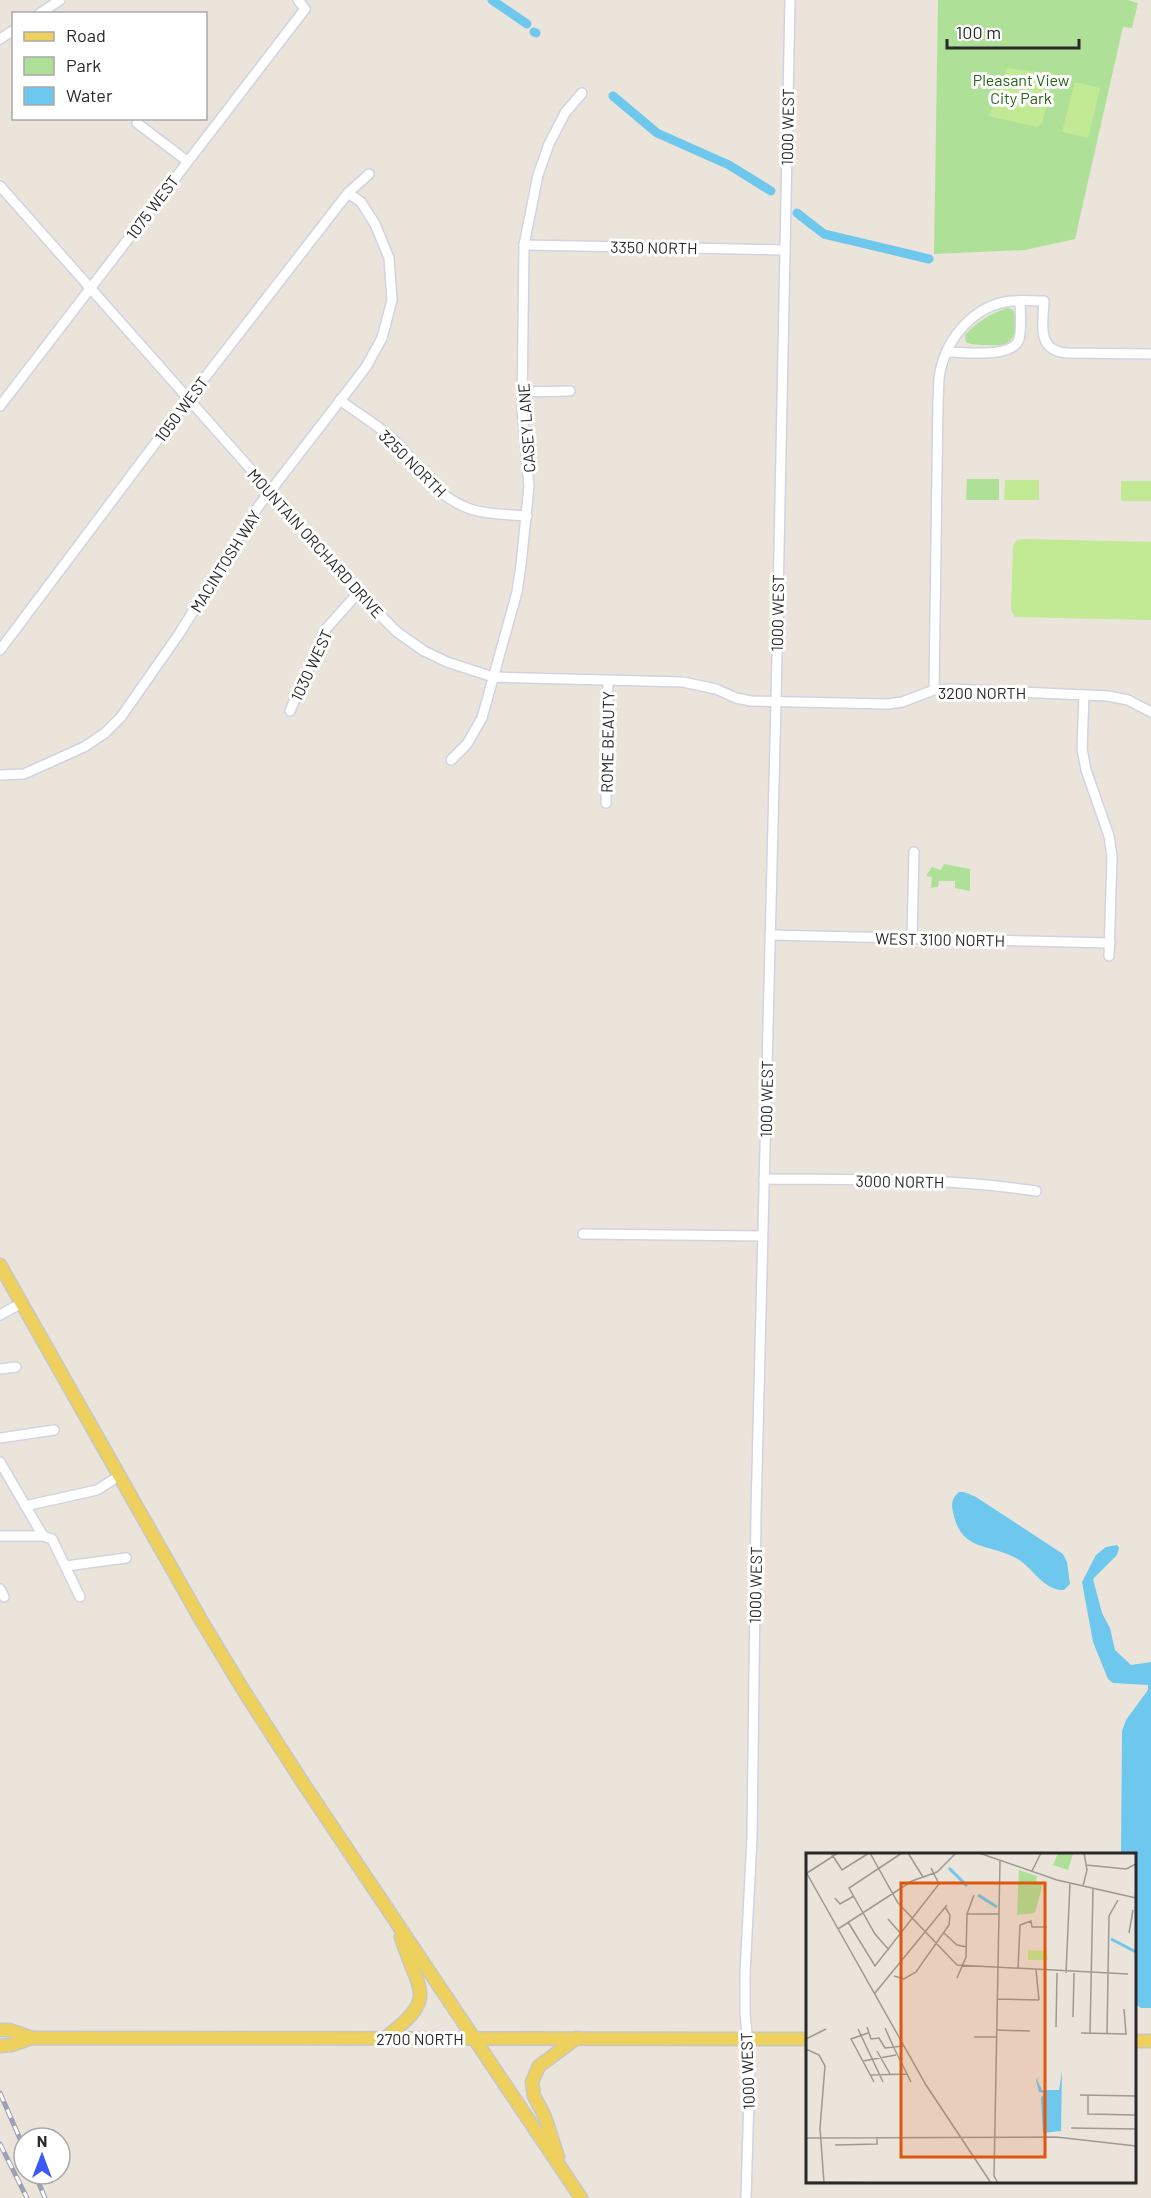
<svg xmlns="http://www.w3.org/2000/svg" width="1151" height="2198" font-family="Barlow,sans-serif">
  <rect width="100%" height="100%" fill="#ebe4da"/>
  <g fill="#aee197">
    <polygon points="938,0 1128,0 1138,3 1132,28 1123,27 1075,239 1025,250 934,254"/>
    <path d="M 1008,308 L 1013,310 C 1018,320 1017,339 1005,344 C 999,346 991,345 985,345 C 978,345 972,345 966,342 L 965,335 C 977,322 991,313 1008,308 Z"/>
    <polygon points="967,479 999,479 999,500 966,500"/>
    <polygon points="944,864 970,869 970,891 955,888 955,881 939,881 938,887 926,888 931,887 932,877 926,876 932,867 941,870"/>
  </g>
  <g fill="#c2e993">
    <polygon points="1007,68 1055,74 1042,123 1037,127 989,116"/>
    <polygon points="1075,82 1100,88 1088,138 1062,132"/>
    <polygon points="1005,480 1039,480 1039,500 1004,500"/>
    <rect x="1121" y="481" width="30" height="20"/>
    <polygon points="1024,539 1151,542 1151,620 1015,617 1011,610 1013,546 1017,540"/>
  </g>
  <g fill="#6ec7ec">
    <path d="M 959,1492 L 964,1492 L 976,1497 L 1063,1554 L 1067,1562 L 1070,1584 L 1064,1590 C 1043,1591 1033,1567 1016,1558 C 988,1543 961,1552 953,1512 C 951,1504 952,1498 959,1492 Z"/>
    <polygon points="1117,1545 1119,1548 1117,1555 1093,1579 1102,1613 1110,1628 1115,1650 1131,1665 1151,1662 1151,2008 1141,2008 1135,2004 1134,1854 1121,1854 1122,1731 1126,1720 1148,1690 1148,1685 1113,1683 1108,1679 1093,1642 1082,1582 1096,1555 1106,1547"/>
  </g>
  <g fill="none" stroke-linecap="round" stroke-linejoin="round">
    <g stroke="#6ec7ec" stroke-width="9">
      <polyline points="492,0 527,24"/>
      <polyline points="534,32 536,33"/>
      <polyline points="613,96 657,133 729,165 771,191"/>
      <polyline points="797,213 824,234 929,259"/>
    </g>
    <defs>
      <g id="minor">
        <polyline points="39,14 60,0"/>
        <polyline points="0,39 14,30"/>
        <polyline points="137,123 187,161"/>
        <polyline points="0,186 270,491 358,593 397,632 424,651 447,662 493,677 683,682 716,689 736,698 751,701 888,704 902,702 934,690 952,689 1108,696 1128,700 1151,712"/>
        <polyline points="524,245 785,250"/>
        <path d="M 947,352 C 964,352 1013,359 1019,339 C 1022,328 1020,312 1020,301"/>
        <polyline points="522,392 570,391"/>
        <path d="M 340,400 C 358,414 380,426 396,442 C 421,466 430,491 463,506 C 481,515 507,514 527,516"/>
        <polyline points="0,406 305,9 298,0"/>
        <polyline points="0,650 196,389 348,193 369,174"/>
        <path d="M 934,690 L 938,400 C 939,390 938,381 940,372 C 947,337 975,305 1011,301 C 1022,300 1033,301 1044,301 C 1043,323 1036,351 1067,353 L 1151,354"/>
        <polyline points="1084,695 1082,749 1086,770 1109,836 1112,856 1109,956"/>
        <polyline points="290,711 325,630 358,593"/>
        <polyline points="451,760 467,744 482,718 517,592 521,565 529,486 522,409 524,245 538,175 549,144 565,113 582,93"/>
        <polyline points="0,775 24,774 84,747 105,733 121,717 179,634 258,507 366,367 382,338 392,300 389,258 375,224 361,202 348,193"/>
        <polyline points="606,803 608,681"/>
        <polyline points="770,935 1110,943"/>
        <polyline points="912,938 914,852"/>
        <path d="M 764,1179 C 854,1180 946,1177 1036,1191"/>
        <polyline points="583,1234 762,1236"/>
        <polyline points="0,1315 22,1303"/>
        <polyline points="0,1369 16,1367"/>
        <polyline points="0,1438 54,1430"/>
        <polyline points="0,1462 43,1536 52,1539 80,1597"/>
        <polyline points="25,1506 97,1490 119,1476"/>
        <polyline points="0,1536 43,1536"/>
        <polyline points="66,1566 126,1558"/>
        <polyline points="0,1589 4,1597"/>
        <polyline points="746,2198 750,2063 745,2013 745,1973 752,1838 756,1513 776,702 790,0"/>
      </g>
      <g id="major">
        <polyline points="0,1265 201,1620 242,1688 303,1783 581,2198"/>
        <polyline points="0,2030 10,2030 32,2038"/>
        <path d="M 385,2038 C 440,1996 418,1993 401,1937"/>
        <polyline points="1134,2041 1151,2041"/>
        <polyline points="0,2046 12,2045 32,2038 808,2039"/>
        <polyline points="558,2157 545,2117 534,2096 532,2082 539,2066 577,2038"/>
      </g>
    </defs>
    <use href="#minor" stroke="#d0d3e2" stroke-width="12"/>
    <use href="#major" stroke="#c7c7c7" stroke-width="15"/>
    <use href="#minor" stroke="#fff" stroke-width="9"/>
    <use href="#major" stroke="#eed05c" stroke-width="12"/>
    <defs>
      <g id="rail">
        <polyline points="0,2093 24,2148"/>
        <polyline points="0,2144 27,2198"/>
        <polyline points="35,2174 45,2198"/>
      </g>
    </defs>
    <use href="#rail" stroke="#9ea0b3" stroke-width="5"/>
    <use href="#rail" stroke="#fff" stroke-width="3" stroke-dasharray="9" stroke-linecap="butt"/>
  </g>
  <g text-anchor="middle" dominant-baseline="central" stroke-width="6" stroke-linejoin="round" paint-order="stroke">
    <g font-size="16" fill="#28641a" stroke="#fff">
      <text x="1021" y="79">Pleasant View<tspan x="1021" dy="18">City Park</tspan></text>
    </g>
    <g font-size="16" fill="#292929" stroke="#fff">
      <text transform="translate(787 127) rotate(-89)">1000 WEST</text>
      <text transform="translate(152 207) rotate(-53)">1075 WEST</text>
      <text transform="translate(654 247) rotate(1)">3350 NORTH</text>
      <text transform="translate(181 409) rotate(-53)">1050 WEST</text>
      <text transform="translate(526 428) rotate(-94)">CASEY LANE</text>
      <text transform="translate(413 463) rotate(45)">3250 NORTH</text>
      <text transform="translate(316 543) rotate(48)">MOUNTAIN ORCHARD DRIVE</text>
      <text transform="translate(225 561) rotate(-58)">MACINTOSH WAY</text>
      <text transform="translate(777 613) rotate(-89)">1000 WEST</text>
      <text transform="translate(311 665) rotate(-65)">1030 WEST</text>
      <text x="982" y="692">3200 NORTH</text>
      <text transform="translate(607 742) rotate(-89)">ROME BEAUTY</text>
      <text transform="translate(940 939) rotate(1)">WEST 3100 NORTH</text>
      <text transform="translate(766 1099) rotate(-89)">1000 WEST</text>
      <text transform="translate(900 1181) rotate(1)">3000 NORTH</text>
      <text transform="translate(755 1585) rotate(-89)">1000 WEST</text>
      <text x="420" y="2038">2700 NORTH</text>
      <text transform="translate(747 2071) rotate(-92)">1000 WEST</text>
    </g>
  </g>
  <g transform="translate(806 1853)">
    <rect width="330" height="330" fill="#ebe4da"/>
    <path d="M 252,0 L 267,1 L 262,17 L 247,12 ZM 213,17 L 231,23 L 230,28 L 237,30 L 229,60 L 211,62 Z" fill="#aee197"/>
    <path d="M 222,97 L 241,98 L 242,107 L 222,107 Z" fill="#c2e993"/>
    <path d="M 256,218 L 255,278 L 237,280 L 235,245 L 238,240 L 233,239 L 230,227 L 234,222 L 231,227 L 236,237 L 253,237 Z" fill="#6ec7ec"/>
    <path fill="none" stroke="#6ec7ec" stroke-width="3" d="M 143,15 L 161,33M 172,42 L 191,54M 305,86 L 330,99"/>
    <path fill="none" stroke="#9d9993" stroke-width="1.5" d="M 25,0 L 36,17 L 63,0M 64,0 L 92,50 L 151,112 L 322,121M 102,0 L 117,24M 173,0 L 251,27 L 330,45M 280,12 L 320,16 L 330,11M 226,18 L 235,0M 0,19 L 120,232 L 185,330M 1,20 L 32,0M 277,33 L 281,17 L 278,0M 29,45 L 34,51 L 48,43M 161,61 L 193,61M 82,66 L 95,81M 42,69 L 69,113 L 133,31 L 125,15M 32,76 L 106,28 L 131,19 L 150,0M 138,80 L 151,92 L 161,94M 323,80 L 327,57M 83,97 L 69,81 L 43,35 L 96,0M 212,116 L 214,72 L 225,68 L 226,74 L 241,74M 230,117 L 233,147M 260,120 L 264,30M 88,123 L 98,126 L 110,119 L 143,72 L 144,62 L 139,54M 151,125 L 160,104 L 161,61 L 168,42M 69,140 L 141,52M 191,146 L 233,147M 318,156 L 320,181M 267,164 L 268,120M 61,174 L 65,186 L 73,185 L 79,195 L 97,193M 250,174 L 251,120M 79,175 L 88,195M 52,176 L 77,229M 190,177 L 224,178M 62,180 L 45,186 L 68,229M 275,180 L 321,181M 284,180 L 287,36M 301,181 L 303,63 L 312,47M 168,184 L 190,184M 0,186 L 20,176M 88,195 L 105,229M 0,196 L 13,202 L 19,213 L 14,275 L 18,330M 71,198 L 84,221M 57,208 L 90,202M 64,222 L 101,221M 274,242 L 330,243M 282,242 L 282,261 L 330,262M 265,275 L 330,276M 0,285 L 250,284 L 330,293M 29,292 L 71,291 L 71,284M 0,329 L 91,330M 192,330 L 188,323 L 194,8"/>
    <path fill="#de570d" fill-opacity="0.15" stroke="#de570d" stroke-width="3" d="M 95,30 L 239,30 L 239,304 L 95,304 Z"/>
    <rect width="330" height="330" fill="none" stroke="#292929" stroke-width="3"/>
  </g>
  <rect x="12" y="12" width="195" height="108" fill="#ffffff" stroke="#a9a9a9" stroke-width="1.5"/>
  <rect x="24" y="32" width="30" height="9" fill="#eed05c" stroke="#a9a9a9" stroke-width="1.5"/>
  <text x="66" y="42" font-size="18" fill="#292929">Road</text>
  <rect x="24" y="57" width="30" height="18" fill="#aee197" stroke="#a9a9a9" stroke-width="1.5"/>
  <text x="66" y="72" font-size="18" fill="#292929">Park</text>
  <rect x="24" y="87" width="30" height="18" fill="#6ec7ec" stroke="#a9a9a9" stroke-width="1.5"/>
  <text x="66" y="102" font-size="18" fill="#292929">Water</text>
  <g transform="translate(42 2156)"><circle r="28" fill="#ffffff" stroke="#a9a9a9" stroke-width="1.5"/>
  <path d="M0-4.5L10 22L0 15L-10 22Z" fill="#3c59f7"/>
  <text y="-9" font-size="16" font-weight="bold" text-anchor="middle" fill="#292929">N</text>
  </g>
  <path d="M947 39v9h132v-9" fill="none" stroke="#292929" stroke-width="3"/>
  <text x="956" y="39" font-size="18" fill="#292929" stroke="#ffffff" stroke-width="4.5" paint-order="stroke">100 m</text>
</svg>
